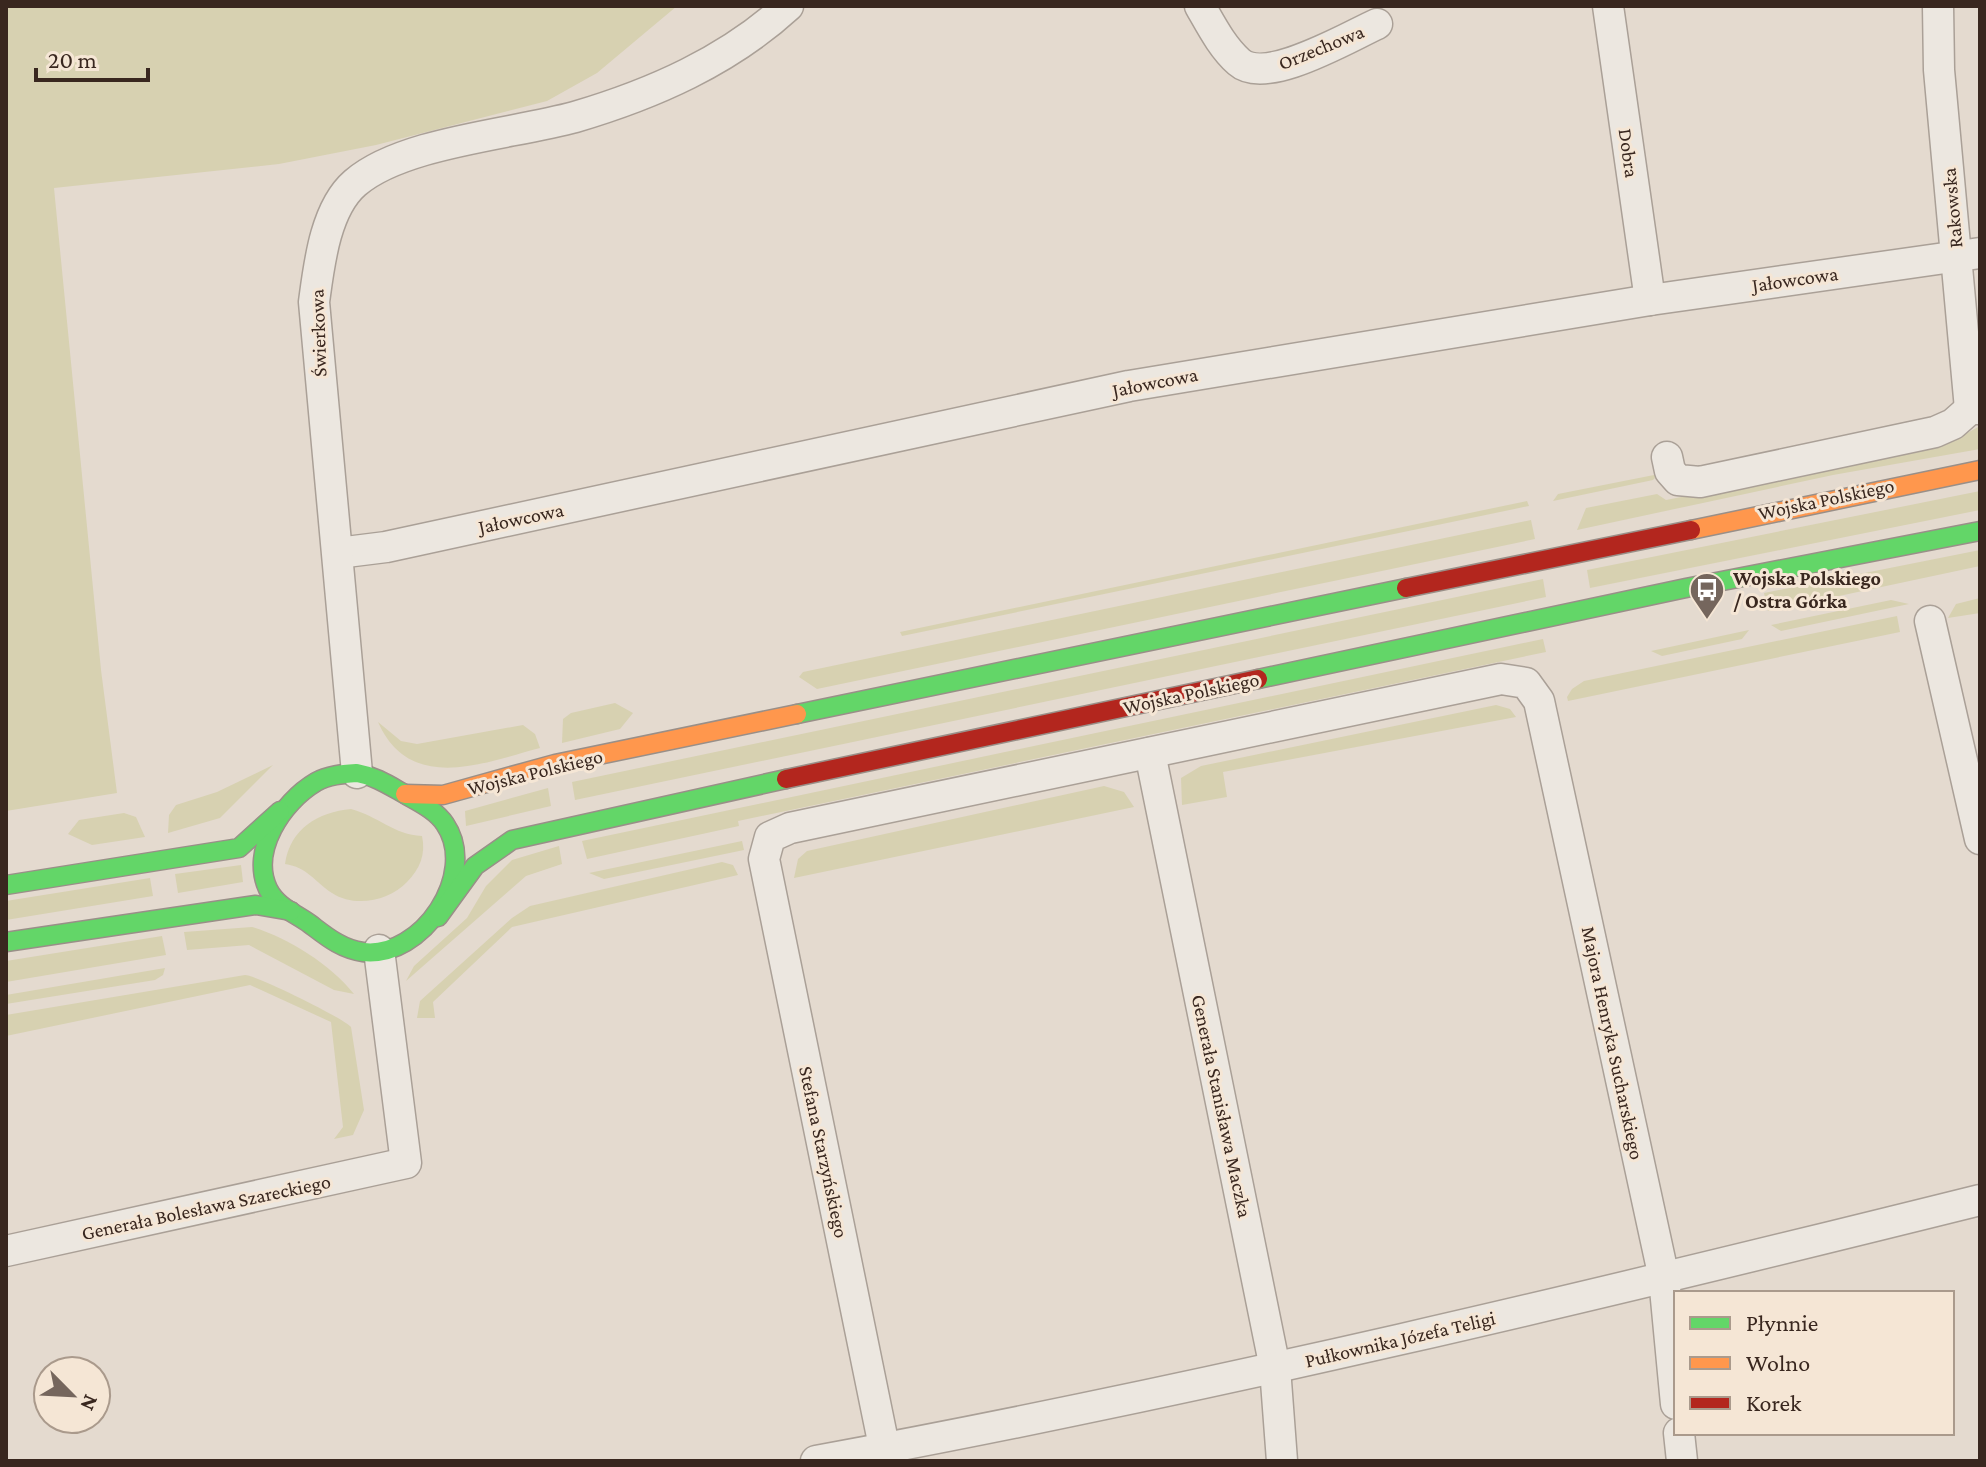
<svg xmlns="http://www.w3.org/2000/svg" width="1986" height="1467" font-family="'Crimson Pro',serif">
  <rect width="100%" height="100%" fill="#e4dacf"/>
  <g fill="#d7d1b1">
    <polygon points="6,6 677,6 597,73 547,101 376,145 279,164 54,188 101,670 117,793 6,811"/>
    <polygon points="1980,426 1980,449 1833,475 1577,530 1586,508 1657,494 1666,500 1945,445"/>
    <polygon points="1659,474 1653,480 1553,501 1558,494"/>
    <polygon points="1980,491 1980,510 1590,588 1587,570"/>
    <polygon points="1527,501 1529,506 902,636 900,632"/>
    <polygon points="1531,520 1535,539 817,689 799,677 803,672"/>
    <polygon points="1980,550 1980,566 1768,611 1764,593"/>
    <polygon points="1543,579 1546,597 575,800 572,782"/>
    <polygon points="1980,598 1980,613 1948,618 1956,604"/>
    <polygon points="1891,600 1909,604 1781,631 1771,625"/>
    <polygon points="1897,616 1900,632 1568,701 1567,697 1572,689 1584,681"/>
    <polygon points="1749,630 1742,639 1662,656 1651,651"/>
    <polygon points="1543,639 1546,652 738,821 739,826 587,859 582,841"/>
    <polygon points="615,703 633,713 620,729 562,743 563,719 571,713"/>
    <polygon points="1496,705 1510,709 1516,717 1223,772 1227,797 1182,805 1181,778 1201,766"/>
    <path d="M 378,722 L 401,741 L 417,744 L 523,725 L 535,734 L 540,748 C 483,763 410,794 378,722 Z"/>
    <polygon points="273,765 220,818 168,833 169,815 176,805 217,792"/>
    <polygon points="1104,786 1124,792 1134,807 794,878 798,859 807,851"/>
    <polygon points="548,788 551,806 466,826 465,811"/>
    <path d="M 351,809 C 378,816 394,835 422,836 C 426,854 420,869 407,882 C 389,901 355,908 332,893 C 315,882 307,867 285,864 C 290,829 318,812 351,809 Z"/>
    <polygon points="124,813 136,817 145,837 92,845 68,834 79,820"/>
    <polygon points="742,841 744,850 604,879 589,873"/>
    <polygon points="559,846 562,864 526,876 406,981 414,966 467,918 486,886 512,860"/>
    <polygon points="722,862 733,865 738,875 512,927 433,1002 435,1018 417,1018 420,1001 512,918 530,906"/>
    <polygon points="241,865 243,882 178,893 175,874"/>
    <polygon points="150,878 153,896 6,920 6,901"/>
    <path d="M 252,927 C 288,938 330,964 354,994 L 334,990 L 249,945 L 187,950 L 184,932 Z"/>
    <polygon points="162,936 166,955 6,982 6,961"/>
    <polygon points="165,968 163,975 155,980 6,1004 6,995"/>
    <path d="M 245,975 C 256,975 345,1019 351,1027 L 364,1110 L 353,1135 L 334,1139 L 343,1127 L 331,1022 L 250,985 L 6,1036 L 6,1015 Z"/>
  </g>
  <g fill="none" stroke-linecap="round" stroke-linejoin="round">
    <defs>
      <g id="street">
        <path d="M 1200,6 C 1211,25 1222,47 1239,62 C 1266,86 1348,37 1377,24"/>
        <polyline points="1608,6 1650,300"/>
        <polyline points="1938,6 1939,70 1970,409"/>
        <polyline points="1667,457 1670,471 1678,480 1700,482 1935,432 1953,424 1970,409 1980,409"/>
        <polyline points="338,553 386,547 1129,386 1650,300 1980,253"/>
        <polyline points="1930,621 1980,839"/>
        <polyline points="1150,753 1275,1368 1282,1461"/>
        <path d="M 357,773 L 314,302 C 319,265 325,209 355,183 C 402,142 514,134 575,117 C 653,94 728,61 788,6"/>
        <polyline points="6,1251 406,1163 379,950"/>
        <polyline points="1679,1433 1682,1461"/>
        <path d="M 816,1461 C 1207,1389 1594,1296 1980,1200"/>
        <polyline points="887,1461 764,859 770,837 790,828 1501,679 1526,683 1539,701 1664,1278 1676,1404"/>
      </g>
      <g id="fast">
        <polyline points="1258,679 1686,588 1980,531"/>
        <polyline points="797,714 1406,588"/>
        <path d="M 357,773 C 374,776 387,784 401,792 C 416,801 435,809 445,824 C 479,874 422,959 363,952 C 341,949 326,936 310,924 C 295,913 277,907 268,889 C 250,851 282,802 316,782 C 328,775 343,774 357,773 Z"/>
        <polyline points="6,885 239,848 280,811"/>
        <polyline points="438,917 475,866 512,840 786,779"/>
        <polyline points="6,942 256,905 291,911"/>
      </g>
      <g id="slow">
        <polyline points="1691,530 1980,470"/>
        <polyline points="405,794 443,795 555,764 797,714"/>
      </g>
      <g id="jam">
        <polyline points="1406,588 1691,530"/>
        <polyline points="786,779 1258,679"/>
      </g>
    </defs>
    <use href="#street" stroke="#aaa097" stroke-width="33"/>
    <use href="#fast" stroke="#998f88" stroke-width="21"/>
    <use href="#slow" stroke="#998f88" stroke-width="21"/>
    <use href="#jam" stroke="#998f88" stroke-width="21"/>
    <use href="#street" stroke="#ece7e0" stroke-width="30"/>
    <use href="#fast" stroke="#63d668" stroke-width="18"/>
    <use href="#slow" stroke="#ff974d" stroke-width="18"/>
    <use href="#jam" stroke="#b3261e" stroke-width="18"/>
  </g>
  <defs>
    <symbol id="bus-pin" viewBox="-11 -11 22 30"><path d="M0 17L-7.5 6A9.5 9.5 0 1 1 7.5 6Z" fill="#75665d" stroke="#f5e6d5"/><path d="M-5-6H5V4H4V6H2V4H-2V6H-4V4H-5ZM-3.5-4V0h7V-4ZM-3.5 1.2v1.5H-2V1.2ZM2 1.2v1.5H3.5V1.2Z" fill="#fff"/></symbol>
  </defs>
  <g fill-rule="evenodd">
    <use href="#bus-pin" x="1687" y="570" width="40" height="54"/>
  </g>
  <g text-anchor="middle" dominant-baseline="central" stroke-width="6" stroke-linejoin="round" paint-order="stroke">
    <g font-size="20" fill="#39271f" stroke="#f5e6d5">
      <text transform="translate(1321 47) rotate(-22)">Orzechowa</text>
      <text transform="translate(1629 153) rotate(82)">Dobra</text>
      <text transform="translate(1952 208) rotate(-95)">Rakowska</text>
      <text transform="translate(1795 279) rotate(-8)">Jałowcowa</text>
      <text transform="translate(318 333) rotate(-92)">Świerkowa</text>
      <text transform="translate(1155 382) rotate(-11)">Jałowcowa</text>
      <text transform="translate(1826 499) rotate(-12)">Wojska Polskiego</text>
      <text transform="translate(521 518) rotate(-12)">Jałowcowa</text>
      <text transform="translate(1191 693) rotate(-12)">Wojska Polskiego</text>
      <text transform="translate(535 772) rotate(-14)">Wojska Polskiego</text>
      <text transform="translate(1613 1043) rotate(78)">Majora Henryka Sucharskiego</text>
      <text transform="translate(1222 1106) rotate(78)">Generała Stanisława Maczka</text>
      <text transform="translate(824 1152) rotate(78)">Stefana Starzyńskiego</text>
      <text transform="translate(206 1207) rotate(-12)">Generała Bolesława Szareckiego</text>
      <text transform="translate(1400 1339) rotate(-13)">Pułkownika Józefa Teligi</text>
    </g>
    <g font-size="20" font-weight="bold" fill="#39271f" stroke="#f5e6d5" text-anchor="start">
      <text x="1733" y="578">Wojska Polskiego<tspan x="1733" dy="23">/ Ostra Górka</tspan></text>
    </g>
  </g>
  <rect width="1986" height="1467" fill="none" stroke="#39271f" stroke-width="16"/>
  <rect x="1674" y="1291" width="280" height="144" fill="#f5e6d5" stroke="#aa9a8c" stroke-width="2"/>
  <rect x="1690" y="1317" width="40" height="12" fill="#63d668" stroke="#aa9a8c" stroke-width="2"/>
  <text x="1746" y="1331" font-size="24" fill="#39271f">Płynnie</text>
  <rect x="1690" y="1357" width="40" height="12" fill="#ff974d" stroke="#aa9a8c" stroke-width="2"/>
  <text x="1746" y="1371" font-size="24" fill="#39271f">Wolno</text>
  <rect x="1690" y="1397" width="40" height="12" fill="#b3261e" stroke="#aa9a8c" stroke-width="2"/>
  <text x="1746" y="1411" font-size="24" fill="#39271f">Korek</text>
  <g transform="translate(72 1395) rotate(114)"><circle r="38" fill="#f5e6d5" stroke="#aa9a8c" stroke-width="2"/>
  <path d="M0-6L14 30L0 20L-14 30Z" fill="#75665d"/>
  <text y="-12" font-size="22" font-weight="bold" text-anchor="middle" fill="#39271f">N</text>
  </g>
  <path d="M36 68v12h112v-12" fill="none" stroke="#39271f" stroke-width="4"/>
  <text x="48" y="68" font-size="24" fill="#39271f" stroke="#f5e6d5" stroke-width="6" paint-order="stroke">20 m</text>
</svg>
